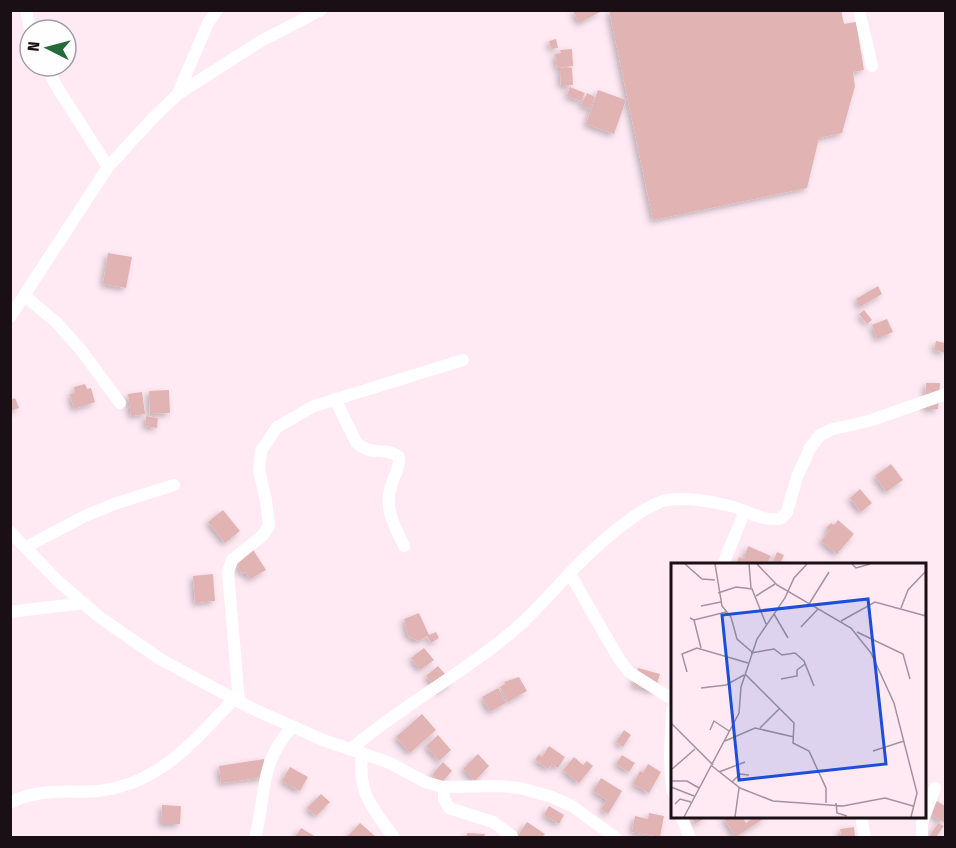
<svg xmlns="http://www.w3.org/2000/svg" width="956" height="848" font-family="'Fira Sans Condensed',sans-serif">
  <defs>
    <filter id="shadow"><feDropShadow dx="-3" dy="3" stdDeviation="3" flood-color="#0004"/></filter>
  </defs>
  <rect width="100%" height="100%" fill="#ffeaf4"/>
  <g fill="#e1b4b3" filter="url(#shadow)">
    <polygon points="573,10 604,10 579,23"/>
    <polygon points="609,10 841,10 844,24 856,22 864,70 853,72 855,86 842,133 819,138 807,188 653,220"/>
    <polygon points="556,39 558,48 551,49 549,41"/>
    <polygon points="572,49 573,66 557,68 555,54 561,53 560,50"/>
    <polygon points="560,68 572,68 573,85 561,86"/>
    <polygon points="570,87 585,93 581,101 567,96"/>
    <polygon points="598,90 626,100 614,134 586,124"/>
    <polygon points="587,93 595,97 589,109 581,105"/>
    <polygon points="108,253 132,257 126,288 103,284"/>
    <polygon points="878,286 882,294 860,307 856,299"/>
    <polygon points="864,310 872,320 867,324 859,314"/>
    <polygon points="887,319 893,332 877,339 872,325"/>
    <polygon points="936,341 945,343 945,353 934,350"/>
    <polygon points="926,383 940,383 938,409 925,409"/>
    <polygon points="85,384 87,389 91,388 95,402 74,409 70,394 75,393 74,387"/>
    <polygon points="169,390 170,413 150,414 149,391"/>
    <polygon points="142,392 145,414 131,416 128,394"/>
    <polygon points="15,398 19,408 10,411 10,400"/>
    <polygon points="146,416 158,418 157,428 145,426"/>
    <polygon points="891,464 903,480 886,492 875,476"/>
    <polygon points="860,489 872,503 861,512 850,498"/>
    <polygon points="223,510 240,531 225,543 208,522"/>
    <polygon points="838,520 854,534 837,554 821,541 829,531 826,528 831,523 834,525"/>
    <polygon points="748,546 771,556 767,564 736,564 739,557 744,559"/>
    <polygon points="252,548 266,570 250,579 245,572 242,574 237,565 240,563 236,558"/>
    <polygon points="777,552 784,555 780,564 772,564"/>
    <polygon points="213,574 215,601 195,603 193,576"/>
    <polygon points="419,613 429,635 436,632 439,638 431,643 427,636 419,641 409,637 405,627 406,626 404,619"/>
    <polygon points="424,648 434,660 420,670 411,658"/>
    <polygon points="438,666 452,682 439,692 426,676"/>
    <polygon points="638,668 660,674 655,691 633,685"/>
    <polygon points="519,677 527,691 508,702 500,687 505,684 504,682"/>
    <polygon points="498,688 506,703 490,712 482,697"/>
    <polygon points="422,714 436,730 410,753 396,737"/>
    <polygon points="624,730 631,735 623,747 616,742"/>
    <polygon points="438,735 451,750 439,761 426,746"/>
    <polygon points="549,746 565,757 558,768 552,764 548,769 535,760 539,754 542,757"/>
    <polygon points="478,754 489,766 475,781 463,769"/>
    <polygon points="622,755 635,763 629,772 616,764"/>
    <polygon points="574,757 583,765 587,761 593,766 579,783 563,770"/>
    <polygon points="264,759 266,777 221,783 219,766"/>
    <polygon points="443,762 452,771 441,783 432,775"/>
    <polygon points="648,764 661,772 649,793 633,784 640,771 643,773"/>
    <polygon points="290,767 308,777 300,791 282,781"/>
    <polygon points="601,778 622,791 608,814 601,809 607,800 593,791"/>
    <polygon points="321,794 330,802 316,816 307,808"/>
    <polygon points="937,801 945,806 945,823 930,814"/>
    <polygon points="162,805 181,806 180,824 161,824"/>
    <polygon points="549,806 564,815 559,824 544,815"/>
    <polygon points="649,813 664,816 660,837 632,832 635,816 648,819"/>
    <polygon points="691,816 708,816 695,824"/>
    <polygon points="723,816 742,816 746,823 755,816 768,816 735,837"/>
    <polygon points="527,822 545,834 542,837 517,837"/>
    <polygon points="360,823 376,837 347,837"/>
    <polygon points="938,823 944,826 936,837 929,837"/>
    <polygon points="854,827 855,837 839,837 839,835 841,835 840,829"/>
    <polygon points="301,828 316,837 295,837"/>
    <polygon points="467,833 485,834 484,837 467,837"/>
  </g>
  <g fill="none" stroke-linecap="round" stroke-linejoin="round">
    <g stroke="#fff" stroke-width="12">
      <polyline points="26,10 30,31"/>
      <polyline points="859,10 872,66"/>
      <polyline points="46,66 57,87 108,167"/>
      <polyline points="178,93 208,23 217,10"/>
      <polyline points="25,296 57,323 81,350 120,403"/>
      <polyline points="10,317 108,167 153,118 178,94 261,41 321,10"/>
      <path d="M 335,399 L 356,442 C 370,457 386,446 399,457 C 400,467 395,474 392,483 C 383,507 394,525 404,546"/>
      <polyline points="10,532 59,582 98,616 160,659 251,708 323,740 390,763 425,782 443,787 500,786 520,788 552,797 572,806 616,838"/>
      <polyline points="26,547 85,516 114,504 174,485"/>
      <polyline points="723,564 745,511"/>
      <polyline points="570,574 619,659 629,672 672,699"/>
      <polyline points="10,612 84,603"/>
      <polyline points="239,702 228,572 232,560 263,535 269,526 266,501 259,470 261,451 277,427 314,406 463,360"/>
      <polyline points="672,710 670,756 672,791"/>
      <path d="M 351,749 C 398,709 453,679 502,640 C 542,609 570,567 609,536 C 623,524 649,504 667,500 C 685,497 712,501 730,506 C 747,510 764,523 782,518 L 787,512 L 797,477 L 810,448 L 820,435 L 833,429 L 869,421 L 946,394"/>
      <path d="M 362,753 C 358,795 371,805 394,838"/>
      <polyline points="444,787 444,799 449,808 493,822 512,836"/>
      <path d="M 10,803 C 36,788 67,793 96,791 C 158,786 194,741 234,699"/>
      <polyline points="681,816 690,838"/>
      <polyline points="861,816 865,838"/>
      <path d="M 255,838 C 267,793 258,765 292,727"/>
      <polyline points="922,838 922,823 935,788"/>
    </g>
  </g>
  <g transform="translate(671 563)">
    <rect width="255" height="255" fill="#ffeaf4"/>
    <path fill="none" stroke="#a3929b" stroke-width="1.5" d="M 14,1 L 31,16 L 44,17M 44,1 L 51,43 L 60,54 L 66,76 L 81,89M 78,1 L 80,25M 86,1 L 106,22 L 180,65 L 200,90 L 223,140 L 246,230 L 240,254M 181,1 L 185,5 L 199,1M 47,30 L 65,24 L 81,26 L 95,61M 85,33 L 104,21M 138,41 L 158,9M 30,43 L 50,39M 230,45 L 237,27 L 255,8M 103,51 L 117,75M 19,55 L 23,57 L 55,49M 23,57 L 30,85M 170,58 L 204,39 L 255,53M 130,64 L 147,46M 186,69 L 232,91 L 239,116M 80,90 L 103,86 L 111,92 L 124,90 L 133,98 L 143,123M 16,109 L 11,91 L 26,85 L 77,100M 74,111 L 123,160 L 122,180 L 138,188 L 155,225 L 155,240M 110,116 L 126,113 L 126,107 L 134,101M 30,125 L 55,122 L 73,112M 0,160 L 42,202M 89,165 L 109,145M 39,167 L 43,158 L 58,168M 54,178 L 84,165 L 123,174M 202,188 L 233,178M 41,203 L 69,225 L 102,238 L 172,243 L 214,235 L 242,243M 0,207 L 24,186M 48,209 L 74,199M 0,218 L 16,218 L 28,225M 61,219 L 69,211 L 78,212M 0,224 L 23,233M 165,240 L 166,250 L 176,253M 4,241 L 9,236 L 20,239M 13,254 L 68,150 L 70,124 L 86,76 L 114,35 L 123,15 L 136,1M 64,254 L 68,225"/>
    <path fill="#1d4ed8" fill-opacity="0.15" stroke="#1d4ed8" stroke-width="3" d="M 197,36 L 215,201 L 68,217 L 51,52 Z"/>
    <rect width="255" height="255" fill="none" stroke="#1a0f15" stroke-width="3"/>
  </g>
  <rect width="956" height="848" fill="none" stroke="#1a0f15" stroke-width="24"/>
  <g transform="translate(48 48) rotate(276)"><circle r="28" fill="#fefefe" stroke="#a39ea1" stroke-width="1.5"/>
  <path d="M0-4.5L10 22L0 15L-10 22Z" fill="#236c39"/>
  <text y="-9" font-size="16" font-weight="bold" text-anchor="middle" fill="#1a0f15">N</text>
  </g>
</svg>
